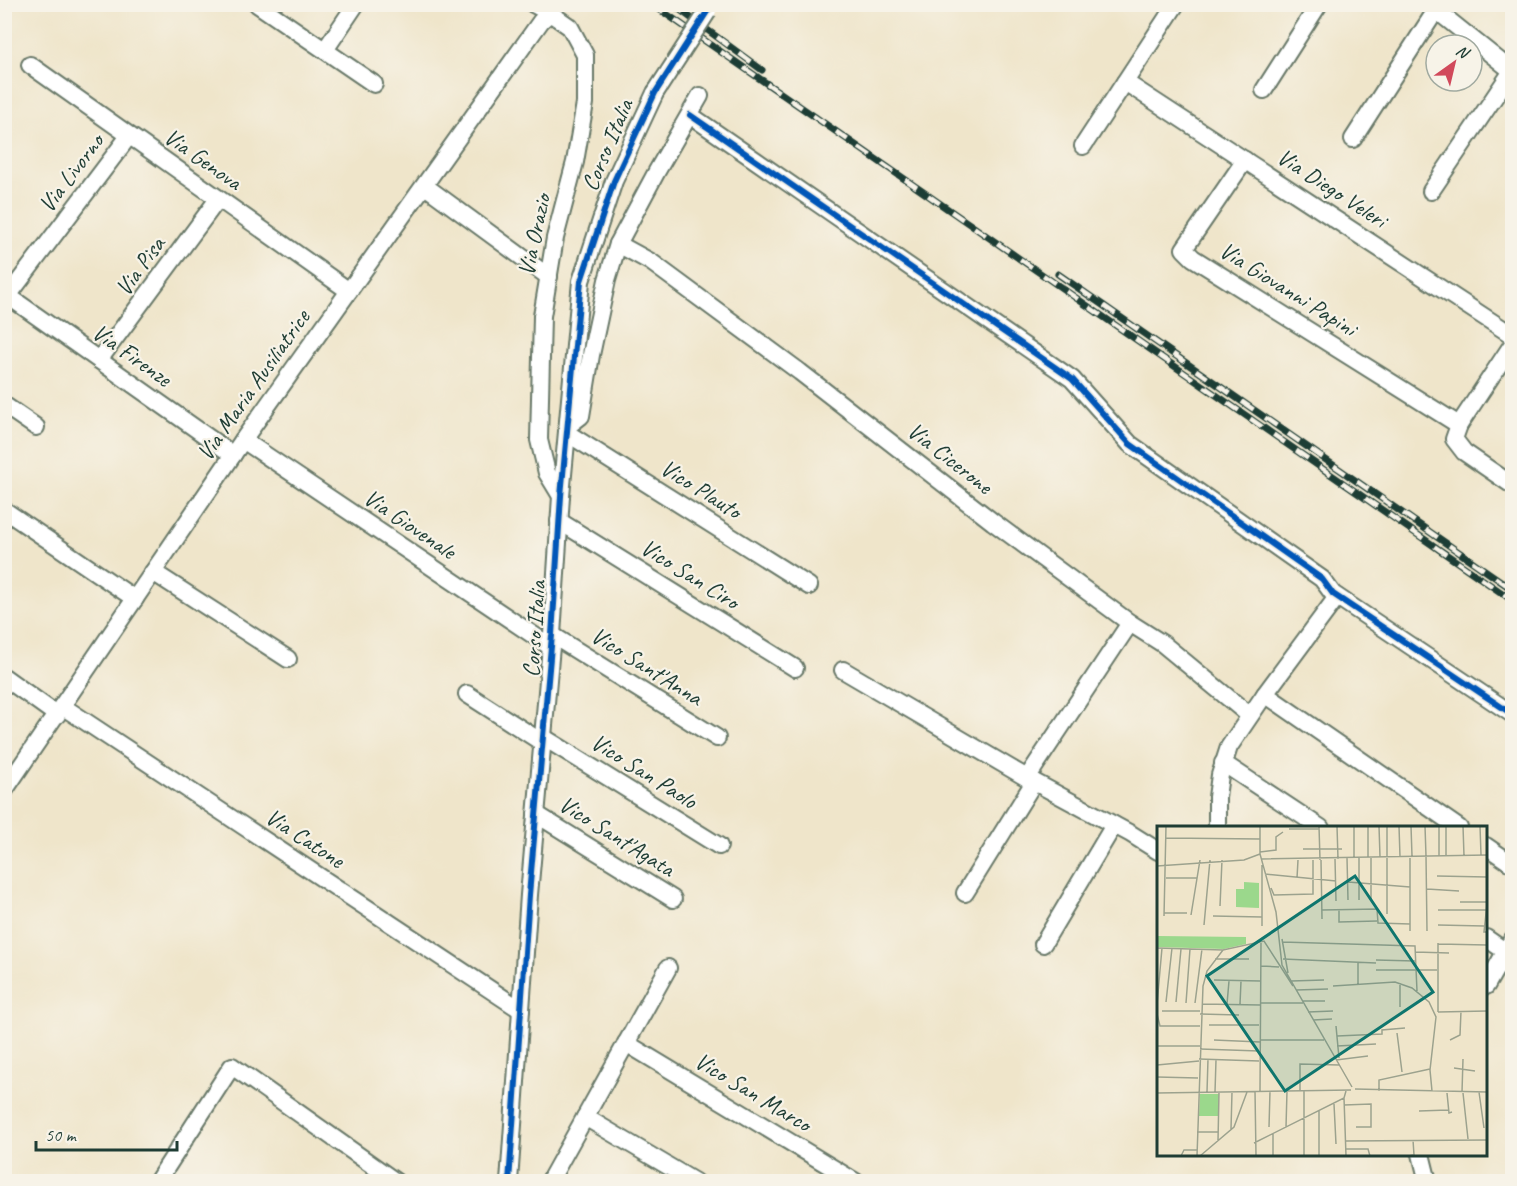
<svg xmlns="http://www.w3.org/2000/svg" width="1517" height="1186" font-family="Caveat,sans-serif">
  <rect width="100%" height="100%" fill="#f7f3e8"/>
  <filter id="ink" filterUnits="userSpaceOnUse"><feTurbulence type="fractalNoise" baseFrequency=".0167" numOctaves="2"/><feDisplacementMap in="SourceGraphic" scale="12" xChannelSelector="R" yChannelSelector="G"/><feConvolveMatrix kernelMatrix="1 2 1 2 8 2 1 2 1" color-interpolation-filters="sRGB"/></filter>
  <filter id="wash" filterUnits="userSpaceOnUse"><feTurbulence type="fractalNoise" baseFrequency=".008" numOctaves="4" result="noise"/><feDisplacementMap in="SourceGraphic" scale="24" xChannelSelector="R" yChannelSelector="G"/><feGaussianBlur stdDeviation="1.35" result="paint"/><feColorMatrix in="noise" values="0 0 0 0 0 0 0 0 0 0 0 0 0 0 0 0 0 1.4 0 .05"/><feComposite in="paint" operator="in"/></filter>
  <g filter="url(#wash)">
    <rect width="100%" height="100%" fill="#efe5ca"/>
  </g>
  <g filter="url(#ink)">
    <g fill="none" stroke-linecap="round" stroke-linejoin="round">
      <defs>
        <g id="street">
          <polyline points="257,4 374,84"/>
          <polyline points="533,4 550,13 570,27 585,55 585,103 575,162 555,238 542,316 539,440 547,473 561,496"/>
          <polyline points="1436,10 1512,71"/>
          <polyline points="325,50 356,4"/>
          <polyline points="30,65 349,291"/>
          <polyline points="1125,82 1512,335"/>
          <polyline points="1264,90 1319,4"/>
          <polyline points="690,115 1072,379 1130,444 1322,579 1333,594 1512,714"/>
          <polyline points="1353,139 1440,4"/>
          <polyline points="1083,146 1176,4"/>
          <polyline points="1245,160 1184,249 1193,258 1459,425"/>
          <polyline points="425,186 549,277"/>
          <polyline points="1431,191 1512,71"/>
          <polyline points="618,244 651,262 800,372 993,522 1130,623 1163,644 1249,715"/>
          <polyline points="4,293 233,455"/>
          <polyline points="8,296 129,136"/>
          <polyline points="1512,345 1459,425 1454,439 1464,452 1512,485"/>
          <polyline points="99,360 218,199"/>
          <polyline points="4,405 36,427"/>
          <polyline points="568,426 581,416 591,355 607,280 618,244 657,171 700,96"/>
          <polyline points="567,433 809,586"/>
          <polyline points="243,440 551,647"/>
          <polyline points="4,510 135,599"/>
          <polyline points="559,521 795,668"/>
          <polyline points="153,572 288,659"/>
          <polyline points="552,635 717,738"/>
          <polyline points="843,670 1027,778 1131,834 1158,851"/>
          <polyline points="4,677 57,715"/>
          <polyline points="467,694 543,743"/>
          <polyline points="1265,694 1459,828"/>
          <polyline points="62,706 521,1010"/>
          <polyline points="543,737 719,846"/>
          <polyline points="1223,763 1321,828"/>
          <polyline points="1027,778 1130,623"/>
          <polyline points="4,791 243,440 541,21 550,13"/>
          <polyline points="536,814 673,899"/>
          <polyline points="1217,828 1217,797 1220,775 1229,747 1265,694 1337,597"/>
          <polyline points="1486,846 1512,864"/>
          <polyline points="965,893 1034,782"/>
          <polyline points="1486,938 1512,956"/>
          <polyline points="1043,944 1114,825"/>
          <polyline points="1486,986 1512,940"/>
          <polyline points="626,1043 856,1182"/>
          <polyline points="585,1117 695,1182"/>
          <polyline points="1421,1154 1428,1182"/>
          <polyline points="157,1182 232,1066 396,1182"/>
          <polyline points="509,1182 529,895 552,635 561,496 581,281 614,181 655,93"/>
          <polyline points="549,1182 668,968"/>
        </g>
      </defs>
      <use href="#street" stroke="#687868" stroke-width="20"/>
      <use href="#street" stroke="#fff" stroke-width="16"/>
      <defs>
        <g id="rail">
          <polyline points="652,4 1512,600"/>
          <polyline points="672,4 762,70"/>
          <polyline points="1058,274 1512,589"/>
        </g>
      </defs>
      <use href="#rail" stroke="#1f3d34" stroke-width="7"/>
      <use href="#rail" stroke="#f7f3e8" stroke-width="4.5" stroke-dasharray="14" stroke-linecap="butt"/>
      <defs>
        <polyline id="street-bridge" points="655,93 708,11"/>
      </defs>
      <use href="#street-bridge" stroke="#687868" stroke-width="20" stroke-linecap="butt"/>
      <use href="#street-bridge" stroke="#fff" stroke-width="16"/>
      <defs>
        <g id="cycleway">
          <polyline points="690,115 1072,379 1130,444 1322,579 1333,594 1512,714"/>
          <polyline points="509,1182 529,895 552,635 561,496 581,281 614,181 655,93 712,4"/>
        </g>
      </defs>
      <use href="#cycleway" stroke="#f7f3e8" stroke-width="10"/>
      <use href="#cycleway" stroke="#0057b8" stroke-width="6"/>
    </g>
  </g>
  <g text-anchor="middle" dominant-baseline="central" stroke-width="4.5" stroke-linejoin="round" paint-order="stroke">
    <g font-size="24" fill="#1f3d34" stroke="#f7f3e8">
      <text transform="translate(607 145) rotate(-67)">Corso Italia</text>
      <text transform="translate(203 159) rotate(35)">Via Genova</text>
      <text transform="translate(71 173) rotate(-53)">Via Livorno</text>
      <text transform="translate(1332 188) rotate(33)">Via Diego Veleri</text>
      <text transform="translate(534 235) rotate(-78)">Via Orazio</text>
      <text transform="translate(140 266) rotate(-54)">Via Pisa</text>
      <text transform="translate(1288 289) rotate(32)">Via Giovanni Papini</text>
      <text transform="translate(132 355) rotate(35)">Via Firenze</text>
      <text transform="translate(253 385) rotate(-55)">Via Maria Ausiliatrice</text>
      <text transform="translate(950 458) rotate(38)">Via Cicerone</text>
      <text transform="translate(701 489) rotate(32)">Vico Plauto</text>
      <text transform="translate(410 524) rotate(34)">Via Giovenale</text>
      <text transform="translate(690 574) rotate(32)">Vico San Ciro</text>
      <text transform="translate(534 629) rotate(-86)">Corso Italia</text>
      <text transform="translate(647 666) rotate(32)">Vico Sant'Anna</text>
      <text transform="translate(644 771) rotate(32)">Vico San Paolo</text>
      <text transform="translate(617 836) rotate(32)">Vico Sant'Agata</text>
      <text transform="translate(305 838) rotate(33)">Via Catone</text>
      <text transform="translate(753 1092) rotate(31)">Vico San Marco</text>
    </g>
  </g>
  <g transform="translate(1157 826)">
    <rect width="330" height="330" fill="#efe5ca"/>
    <path d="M 87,56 L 102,57 L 102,82 L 79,81 L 79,63 L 87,63 ZM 1,110 L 89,111 L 89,118 L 67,123 L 1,121 ZM 43,268 L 62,268 L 61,290 L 42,290 Z" fill="#9bd88c"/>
    <path fill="none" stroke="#9ca28e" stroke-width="1.5" d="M 103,0 L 103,28 L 119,86 L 125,139 L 195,261M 162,0 L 163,34M 180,0 L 181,33M 197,0 L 197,32M 211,0 L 211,31M 222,0 L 223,31M 230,0 L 230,88M 242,0 L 243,31M 254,0 L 255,30M 268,0 L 269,30M 282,0 L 282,30M 289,0 L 289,30M 306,0 L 307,30M 323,0 L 324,29M 132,3 L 162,3M 9,12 L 103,13M 146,23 L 185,23M 103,26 L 119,24 L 119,11 L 126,6M 269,30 L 270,105M 214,31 L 214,74M 190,32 L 191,74M 104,33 L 330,29M 178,33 L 179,75M 164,34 L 165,93M 0,40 L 87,34 L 103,28M 108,48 L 179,55M 280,50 L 330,51M 9,52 L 40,52M 140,52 L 141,34M 191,56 L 253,61M 114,62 L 117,69 L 156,68 L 156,34M 270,63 L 302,65M 202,74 L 202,31M 303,76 L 330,76M 330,78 L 327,106 L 330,106M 63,80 L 65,34M 165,84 L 220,83 L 221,97 L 253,98M 182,84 L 182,96 L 220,95M 281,84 L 330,84M 7,87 L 30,87M 34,89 L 43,34M 7,90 L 9,0M 56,90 L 105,91M 47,99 L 53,34M 281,99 L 327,100M 105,100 L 105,39M 253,105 L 253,30M 125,113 L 131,147M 125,116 L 258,120 L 260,165M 281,117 L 281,186M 281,118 L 330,119M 0,122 L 66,124 L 107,115 L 136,160M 258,126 L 292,127M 58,133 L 92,133M 126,133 L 219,137M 219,134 L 258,135M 201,136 L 201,158M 104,140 L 122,141M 219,144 L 280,144M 57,154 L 103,155M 134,155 L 167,154M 243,157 L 243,181M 176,160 L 238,156 L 255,162 L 272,176 L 279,191 L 273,244 L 275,265M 139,164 L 171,163M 146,175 L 168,175M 9,176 L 15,122M 19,176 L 24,123M 29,177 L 33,123M 38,177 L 45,123M 103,177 L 146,177M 0,178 L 5,122M 45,178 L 103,179M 70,178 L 72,155M 83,178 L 84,155M 5,185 L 43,185M 151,186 L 176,185M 281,186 L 330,185M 0,188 L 3,200 L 43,200M 43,188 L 82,189M 156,194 L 175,193M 52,199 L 102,199M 179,200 L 182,232M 240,207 L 245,246M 180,210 L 225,208 L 225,204 L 248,202M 57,214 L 103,216M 103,214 L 167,214M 293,214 L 303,209 L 304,185M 0,220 L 43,220M 180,220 L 219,218M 43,223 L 102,225M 42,233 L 102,235M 179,234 L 211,230M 0,239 L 42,235M 297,242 L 318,245M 0,251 L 41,252M 198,263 L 330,266M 98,265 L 99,330M 103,265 L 104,115M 143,265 L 143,238 L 182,239M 147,265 L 147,330M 222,265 L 222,254 L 273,243M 50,266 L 51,233M 58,266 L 59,234M 305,266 L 306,233M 322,266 L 327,302M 0,267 L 194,264M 290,267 L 292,287 L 295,286M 306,267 L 311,313M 187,272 L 189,330M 177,278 L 179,318M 187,279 L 214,278 L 214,301 L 199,301M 162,285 L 162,330M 262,285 L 291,284M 112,301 L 113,265M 129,301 L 130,265M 74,303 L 75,266M 40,306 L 61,306M 116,307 L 116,330M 61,315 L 62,266M 188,315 L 330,314M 97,317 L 187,272 L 189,265M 189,323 L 211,323 L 213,330M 24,330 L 27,324 L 40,324M 40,330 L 46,160 L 50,145 L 66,124M 43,330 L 77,301 L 90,266M 251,330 L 257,329 L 256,314"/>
    <path fill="#0f766e" fill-opacity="0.15" stroke="#0f766e" stroke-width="3" d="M 198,50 L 276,166 L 128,265 L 50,150 Z"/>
    <rect width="330" height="330" fill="none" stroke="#1f3d34" stroke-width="3"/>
  </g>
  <rect width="1517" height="1186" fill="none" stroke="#f7f3e8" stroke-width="24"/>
  <g transform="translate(1454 63) rotate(34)"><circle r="28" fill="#f7f3e8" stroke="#a1aaa0" stroke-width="1.5"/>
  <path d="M0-4.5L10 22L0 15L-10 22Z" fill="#d1495b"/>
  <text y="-9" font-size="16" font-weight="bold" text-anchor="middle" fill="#1f3d34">N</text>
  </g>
  <path d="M36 1141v9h141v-9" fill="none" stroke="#1f3d34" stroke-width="3"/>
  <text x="45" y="1141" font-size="18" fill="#1f3d34" stroke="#f7f3e8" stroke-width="4.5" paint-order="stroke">50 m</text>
</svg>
